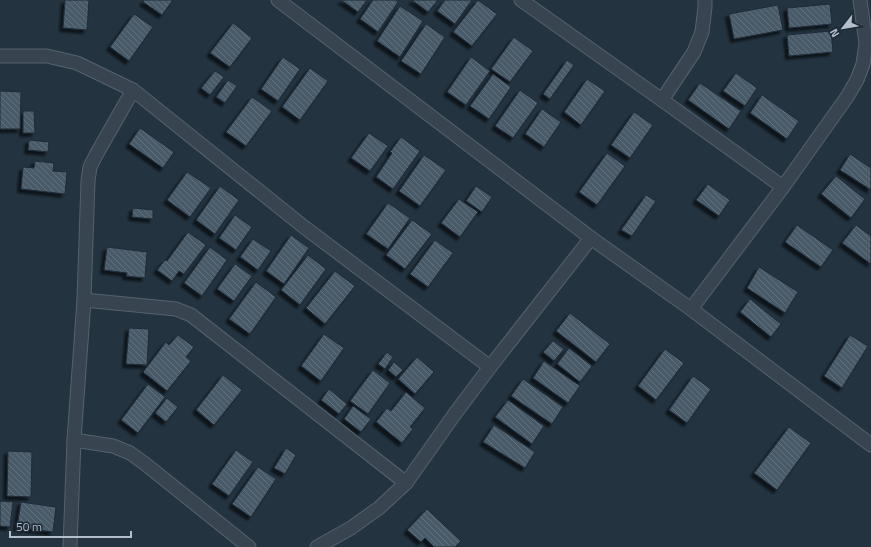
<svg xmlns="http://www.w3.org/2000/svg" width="871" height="547" font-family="'Titillium Web',sans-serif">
  <defs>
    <pattern id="building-back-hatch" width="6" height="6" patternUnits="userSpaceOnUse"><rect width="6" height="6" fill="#495a69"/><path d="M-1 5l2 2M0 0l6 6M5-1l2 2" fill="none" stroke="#61707d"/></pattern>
    <filter id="shadow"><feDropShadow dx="-3.5" dy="3.5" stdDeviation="1" flood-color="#0009"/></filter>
  </defs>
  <rect width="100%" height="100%" fill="#233340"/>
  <g fill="url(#building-back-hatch)" stroke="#1f2b37" filter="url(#shadow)">
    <polygon points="65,0 89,0 87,30 63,28"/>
    <polygon points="144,0 173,0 162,15 143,2"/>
    <polygon points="341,0 367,0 358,12"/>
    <polygon points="373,0 396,0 398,2 378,32 360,19"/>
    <polygon points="412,0 438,0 428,12"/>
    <polygon points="445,0 472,0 455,24 437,11"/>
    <polygon points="478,0 497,14 472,46 453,32"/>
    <polygon points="830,4 832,24 789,28 787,8"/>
    <polygon points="778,5 783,30 734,39 729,14"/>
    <polygon points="400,6 423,21 400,57 377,41"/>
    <polygon points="134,14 153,27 129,61 110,47"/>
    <polygon points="233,23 252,38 230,67 210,53"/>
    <polygon points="426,24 445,37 421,74 401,61"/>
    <polygon points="831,31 833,52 789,56 787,35"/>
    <polygon points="514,37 533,51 510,82 491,69"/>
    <polygon points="283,57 300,69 278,101 261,89"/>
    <polygon points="471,57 490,71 466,105 447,92"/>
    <polygon points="567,60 574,65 550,99 543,94"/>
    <polygon points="310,68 328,81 300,120 282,107"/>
    <polygon points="215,71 224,77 210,95 201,88"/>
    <polygon points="736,73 757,88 745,106 723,91"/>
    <polygon points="493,74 511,87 489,119 470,106"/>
    <polygon points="587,79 605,91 581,125 564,112"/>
    <polygon points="228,80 237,86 225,103 216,97"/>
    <polygon points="700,83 741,111 729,129 688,100"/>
    <polygon points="520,90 538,103 513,138 495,126"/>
    <polygon points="0,91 21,92 20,129 0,129"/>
    <polygon points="762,95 799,121 787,139 750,113"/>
    <polygon points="252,97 272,111 246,146 226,132"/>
    <polygon points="542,109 561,122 544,147 525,134"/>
    <polygon points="23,111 34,111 35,133 23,133"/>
    <polygon points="634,112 653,125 630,158 611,145"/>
    <polygon points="140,128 174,152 163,168 129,144"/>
    <polygon points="369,133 388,146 370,171 351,158"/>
    <polygon points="401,137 420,151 393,189 376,177 392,153 390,152"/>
    <polygon points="29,140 49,142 48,152 28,150"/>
    <polygon points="607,153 625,166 597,205 579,192"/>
    <polygon points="850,154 871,168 871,190 840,170"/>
    <polygon points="424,155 446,170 420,206 399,191"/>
    <polygon points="35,161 54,163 53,171 67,172 65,194 21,189 23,167 34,168"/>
    <polygon points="187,172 211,188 190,217 167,200"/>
    <polygon points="836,176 865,199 851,218 821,194"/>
    <polygon points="708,184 730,200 719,216 696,200"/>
    <polygon points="220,186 239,200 215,234 196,220"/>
    <polygon points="476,186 492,197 482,212 466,201"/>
    <polygon points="646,195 656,201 632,236 621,230"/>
    <polygon points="459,199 478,212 460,237 441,223"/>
    <polygon points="388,203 410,218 388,249 366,234"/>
    <polygon points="133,208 153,210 153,219 132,217"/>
    <polygon points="235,215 252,227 236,250 219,238"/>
    <polygon points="412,220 432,234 405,269 386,255"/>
    <polygon points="797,225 833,250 821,267 785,242"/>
    <polygon points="856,225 871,236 871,264 842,243"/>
    <polygon points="188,232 206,245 184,274 179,271 172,281 157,270 165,260 167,261"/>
    <polygon points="291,235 309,248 284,284 266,271"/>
    <polygon points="253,239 271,251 258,270 240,257"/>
    <polygon points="435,240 453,253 428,287 410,274"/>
    <polygon points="107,247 147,252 145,278 126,276 127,273 104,270"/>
    <polygon points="210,247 227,260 202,296 184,283"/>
    <polygon points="308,255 326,269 300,305 281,290"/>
    <polygon points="235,264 252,276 234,301 217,289"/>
    <polygon points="759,267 798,292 785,313 747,288"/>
    <polygon points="335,271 355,286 325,324 306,308"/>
    <polygon points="256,282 276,297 250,334 229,319"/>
    <polygon points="750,299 781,324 771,337 740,312"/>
    <polygon points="570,313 610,344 596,362 556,331"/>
    <polygon points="129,328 149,329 147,365 126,364"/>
    <polygon points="324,334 344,348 321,381 301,366"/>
    <polygon points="178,335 194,347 186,357 191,361 167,391 143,372 166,342 169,345"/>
    <polygon points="850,335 868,346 842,388 824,376"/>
    <polygon points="553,341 564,349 554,361 543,352"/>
    <polygon points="569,348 592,366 580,382 557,364"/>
    <polygon points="665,349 684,363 656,400 638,386"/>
    <polygon points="387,352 393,357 385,369 378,364"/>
    <polygon points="417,357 434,372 415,394 398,379"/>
    <polygon points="544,361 580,386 568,403 533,378"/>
    <polygon points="394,362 403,370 396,377 388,370"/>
    <polygon points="373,370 390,383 368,414 350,401"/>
    <polygon points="223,375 242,390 214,425 196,410"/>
    <polygon points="693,376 711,389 687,423 669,410"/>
    <polygon points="523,379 563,407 552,424 511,396"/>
    <polygon points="148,384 165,397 138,433 121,420"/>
    <polygon points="329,389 347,404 339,414 321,400"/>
    <polygon points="406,392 425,408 410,427 413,429 402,443 376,422 387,408 391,411"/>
    <polygon points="167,398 178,407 166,422 155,413"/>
    <polygon points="508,400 544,426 532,444 495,417"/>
    <polygon points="353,406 371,419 361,432 344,419"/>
    <polygon points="494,425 535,452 525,468 483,442"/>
    <polygon points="789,427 811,443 777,490 754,473"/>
    <polygon points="286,448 296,455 285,474 274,468"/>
    <polygon points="236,450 253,462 229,496 212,484"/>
    <polygon points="8,451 32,452 31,497 7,496"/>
    <polygon points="258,467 276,479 251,517 232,504"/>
    <polygon points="0,501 13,502 10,527 0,526"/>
    <polygon points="21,502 56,507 53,532 17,527"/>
    <polygon points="427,509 461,541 455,547 434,547 425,538 421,542 407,530"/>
  </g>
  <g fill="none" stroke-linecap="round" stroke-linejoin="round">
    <defs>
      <g id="minor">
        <polyline points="278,0 591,238 691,309 871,445"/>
        <polyline points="521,0 662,100 783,187"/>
        <polyline points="0,56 47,56 77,63 133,90 304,227 490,367"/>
        <polyline points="662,100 694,52 702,32 705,7 705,0"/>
        <polyline points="84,300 176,309 191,315 406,483"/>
        <polyline points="691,309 783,187 847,97 857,80 863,64 866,43 860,0"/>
        <polyline points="74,440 113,446 130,453 144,463 249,547"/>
        <polyline points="70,547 74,440 84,300 88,181 90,167 96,155 133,90"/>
        <polyline points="317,547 351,528 379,508 406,483 454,415 490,367 591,238"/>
      </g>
    </defs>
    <use href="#minor" stroke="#56626e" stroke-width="15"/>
    <use href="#minor" stroke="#384450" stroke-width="13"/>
  </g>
  <g transform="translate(843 28) rotate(239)" stroke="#1d2935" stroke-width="3" paint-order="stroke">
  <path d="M0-3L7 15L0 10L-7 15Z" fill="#b4bfcb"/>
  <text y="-6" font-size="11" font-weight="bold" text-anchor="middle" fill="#b4bfcb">N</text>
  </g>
  <path d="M10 531v6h121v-6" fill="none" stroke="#b4bfcb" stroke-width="2"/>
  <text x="16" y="531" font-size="12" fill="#b4bfcb" stroke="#1d2935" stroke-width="3" paint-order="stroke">50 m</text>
</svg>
